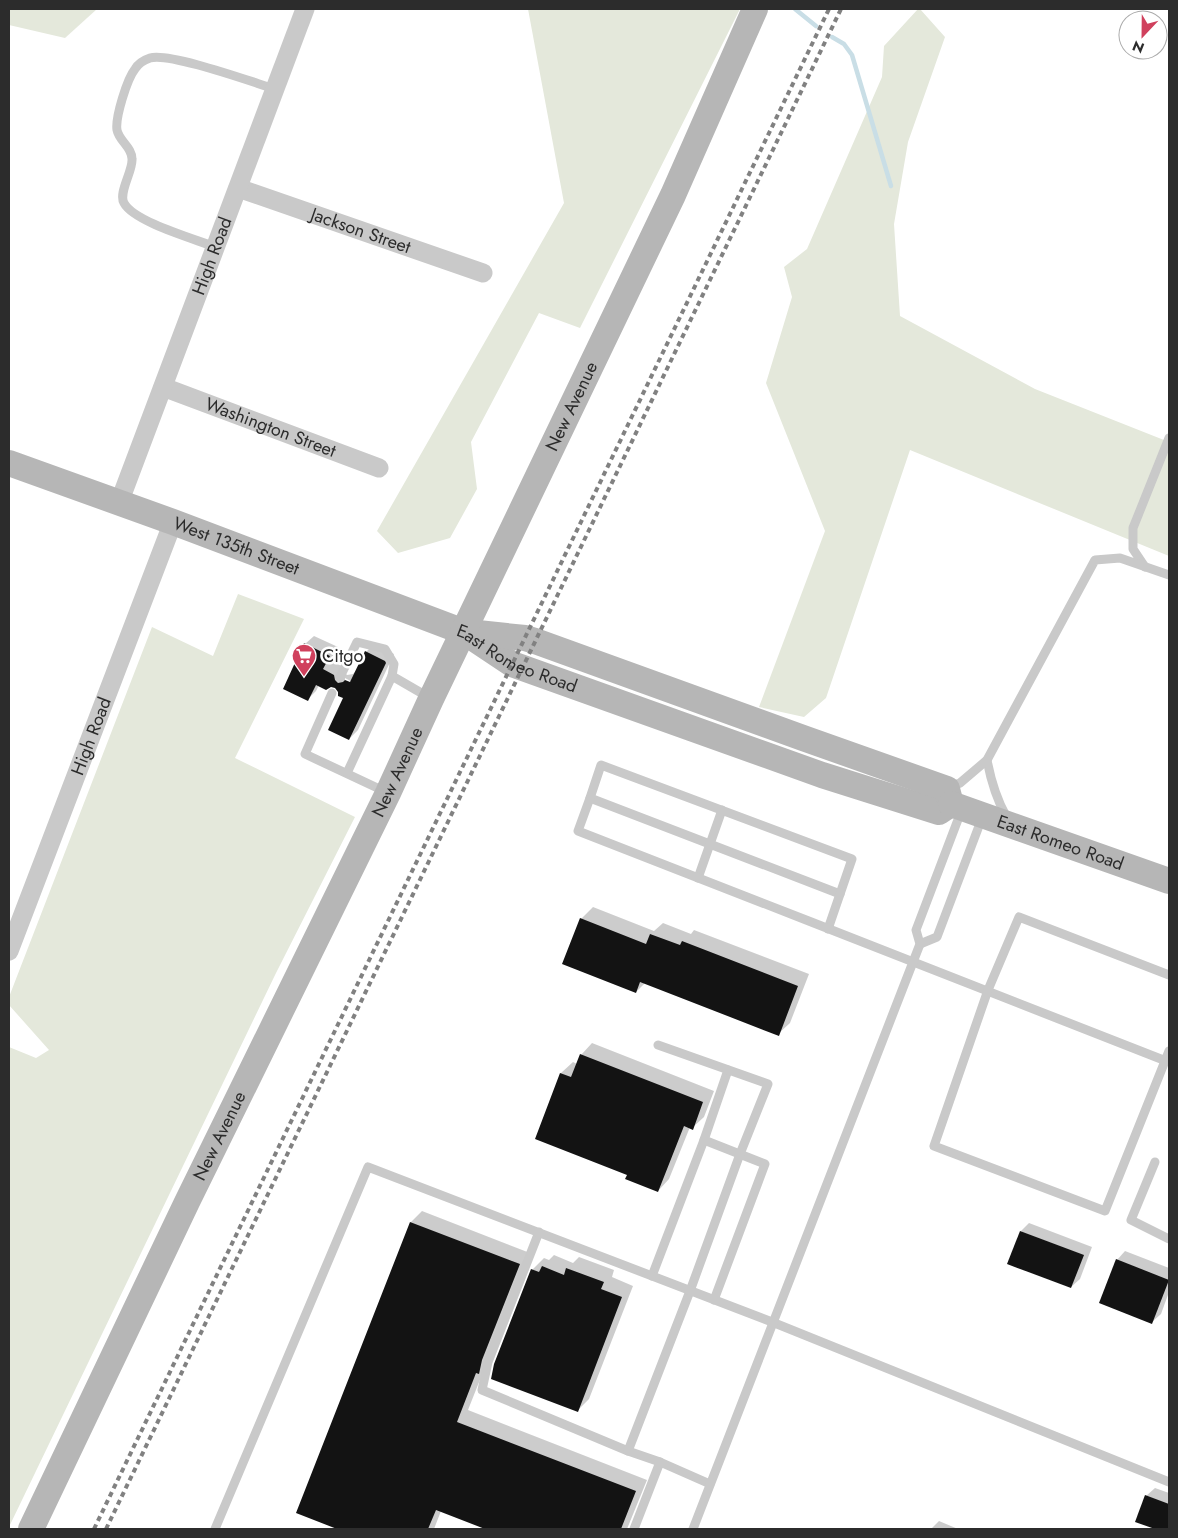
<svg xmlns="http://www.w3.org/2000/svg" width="1178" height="1538" font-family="Jost,sans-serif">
  <rect width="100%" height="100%" fill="#fff"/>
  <g fill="#e4e8db">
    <polygon points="9,9 97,9 65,38 9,25"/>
    <polygon points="528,9 740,9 580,328 539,313 471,442 477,489 450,538 398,553 377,531 564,203"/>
    <polygon points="918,9 920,9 945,37 908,142 894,224 900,316 1035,389 1169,442 1169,556 910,450 826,698 804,717 759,707 825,531 766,383 792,297 784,267 807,249 882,77 884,46"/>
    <polygon points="238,594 304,619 235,758 355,817 276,973 9,1527 9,1047 36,1058 49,1050 9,1005 9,997 152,627 213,656"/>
  </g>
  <g fill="#0003" fill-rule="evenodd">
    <path d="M 314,636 L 338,647 L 330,661 L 342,666 L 343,671 L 347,675 L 353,674 L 355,672 L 366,652 L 374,644 L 394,654 L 358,730 L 349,739 L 344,698 L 338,688 L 331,686 L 319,685 L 316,691 L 308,699 L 305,644 ZM 345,678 L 356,684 L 345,681 Z"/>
    <polygon points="593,907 654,931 663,923 691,934 694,930 809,974 790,1023 778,1034 645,983 636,992 581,919"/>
    <polygon points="592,1043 714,1091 704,1117 692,1128 690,1127 669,1179 658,1191 629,1174 536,1138 561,1073 573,1062 577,1064 581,1055"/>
    <polygon points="422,1211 530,1253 468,1410 647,1480 627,1529 488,1529 441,1511 434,1529 341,1529 298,1512 411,1222"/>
    <polygon points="1029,1223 1092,1247 1080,1279 1071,1287 1021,1231"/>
    <polygon points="1125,1251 1169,1268 1169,1292 1161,1314 1152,1322 1117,1260"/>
    <polygon points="554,1255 573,1263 579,1257 614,1270 612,1277 633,1286 589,1399 577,1411 532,1270 544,1258 549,1260"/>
    <polygon points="1155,1488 1169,1493 1169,1529 1158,1529 1137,1521 1146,1496"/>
    <polygon points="939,1521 958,1529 931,1529"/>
  </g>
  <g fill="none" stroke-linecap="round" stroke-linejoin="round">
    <g stroke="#c9dee6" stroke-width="4.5">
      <polyline points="795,9 816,26"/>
      <polyline points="832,37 844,44 852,55 891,186"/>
    </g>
  </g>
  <g fill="#131313">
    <polygon points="304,643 330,656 323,669 334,675 335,680 338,683 343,682 345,680 350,682 365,651 385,661 386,663 349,740 328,730 343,698 338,696 338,692 335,688 331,687 326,690 316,685 308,701 283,689"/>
    <polygon points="580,918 646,944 650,934 680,945 682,941 798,986 779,1036 640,982 636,993 562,964"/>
    <polygon points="580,1054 703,1102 693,1130 684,1126 658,1192 625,1179 627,1175 535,1139 560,1073 571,1077"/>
    <polygon points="410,1222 520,1264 482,1360 479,1374 476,1373 457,1422 636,1491 621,1529 485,1529 436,1510 428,1529 337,1529 296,1513"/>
    <polygon points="1020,1231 1084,1255 1071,1288 1007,1264"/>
    <polygon points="1116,1259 1169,1280 1152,1324 1099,1303"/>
    <polygon points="542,1266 564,1275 566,1268 604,1282 601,1289 622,1297 578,1412 491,1379 494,1364 531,1269 539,1272"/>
    <polygon points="1145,1495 1169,1504 1169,1529 1155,1529 1135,1522"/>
  </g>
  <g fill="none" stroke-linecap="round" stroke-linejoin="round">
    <g stroke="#c9c9c9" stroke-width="9">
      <path d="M 215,247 C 195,239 134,222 124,203 C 118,193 133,171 132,159 C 132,147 119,141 117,130 C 115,118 127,79 135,69 C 138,64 144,60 150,58 C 169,52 252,82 275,89"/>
      <polyline points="1145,567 1133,549 1133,528 1169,438"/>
      <polyline points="340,677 357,642 385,649 394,664 392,676 430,698"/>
      <polyline points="332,693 305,754 386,792"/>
      <path d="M 987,760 C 991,781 996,798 1006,816"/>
      <polyline points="347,773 392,676"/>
      <polyline points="948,788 960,783 987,760 1095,560 1120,558 1169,575"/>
      <polyline points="590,798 840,894 828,929"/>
      <polyline points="698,878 722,810"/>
      <path d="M 840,894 L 852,859 L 601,765 L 590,798 L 578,831 C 774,908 970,983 1166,1061 L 1169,1060"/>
      <polyline points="920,944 937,937 982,818"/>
      <polyline points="1169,975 1019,917 988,990 934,1146 1105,1211 1169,1051"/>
      <polyline points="704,1140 765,1164 714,1300"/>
      <polyline points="1155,1162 1131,1220 1169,1239"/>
      <polyline points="539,1232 488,1362 482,1390 628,1451 660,1462"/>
      <polyline points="652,1276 704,1140 728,1070"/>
      <polyline points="628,1451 690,1291 740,1154 768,1084 658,1045"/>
      <polyline points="215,1529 368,1167 772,1322 1169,1482"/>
      <polyline points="634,1529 660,1462 710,1484"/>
      <polyline points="693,1529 920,944 916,930 962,809"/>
    </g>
    <g stroke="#c9c9c9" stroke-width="19">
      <path id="s1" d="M 238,188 L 483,273"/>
      <path id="s2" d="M 163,387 L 379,468"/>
      <path id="s3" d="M 119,503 L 305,9"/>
      <path id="s4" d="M 9,951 L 173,522"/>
    </g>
    <g stroke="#b6b6b6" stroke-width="26">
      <path id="s5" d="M 9,463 L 173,522 L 464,632 L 512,664 L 822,775 L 939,812 L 951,804"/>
      <polyline points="468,632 525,638 535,641 803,738 947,789 951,804"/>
      <path id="s6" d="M 951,804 L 1169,881"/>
      <path id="s7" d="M 31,1529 L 187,1202 L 388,793 L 431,699 L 673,195 L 755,9"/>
    </g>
    <g stroke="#818181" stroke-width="4" stroke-dasharray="5 4" stroke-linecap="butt">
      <polyline points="94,1529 829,9"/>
      <polyline points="106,1529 841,9"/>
    </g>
  </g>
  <defs>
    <symbol id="supermarket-pin" viewBox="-11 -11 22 30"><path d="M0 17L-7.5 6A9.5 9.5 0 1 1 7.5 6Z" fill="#d0415d" stroke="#fff"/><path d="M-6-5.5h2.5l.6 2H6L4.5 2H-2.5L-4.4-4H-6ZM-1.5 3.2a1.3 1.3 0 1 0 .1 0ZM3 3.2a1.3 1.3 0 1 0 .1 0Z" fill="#fff"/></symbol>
  </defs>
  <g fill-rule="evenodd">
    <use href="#supermarket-pin" x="290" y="642" width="28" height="38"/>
  </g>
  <g text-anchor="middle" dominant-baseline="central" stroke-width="5" stroke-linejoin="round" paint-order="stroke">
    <g font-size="18" fill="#2c2c2c" stroke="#fff">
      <text stroke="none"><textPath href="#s1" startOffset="130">Jackson Street</textPath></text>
      <text stroke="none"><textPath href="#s3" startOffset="264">High Road</textPath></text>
      <text stroke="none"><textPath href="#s7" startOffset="1246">New Avenue</textPath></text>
      <text stroke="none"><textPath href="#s2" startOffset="115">Washington Street</textPath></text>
      <text stroke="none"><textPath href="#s5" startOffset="242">West 135th Street</textPath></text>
      <text stroke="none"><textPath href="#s5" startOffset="545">East Romeo Road</textPath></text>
      <text stroke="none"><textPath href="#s4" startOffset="230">High Road</textPath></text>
      <text stroke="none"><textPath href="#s7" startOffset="841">New Avenue</textPath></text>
      <text stroke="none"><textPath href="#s6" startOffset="116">East Romeo Road</textPath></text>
      <text stroke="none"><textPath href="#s7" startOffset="436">New Avenue</textPath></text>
    </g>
    <g font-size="18" fill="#2c2c2c" stroke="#fff" text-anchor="start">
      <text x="322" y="656">Citgo</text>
    </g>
  </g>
  <rect width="1178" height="1538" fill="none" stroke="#2c2c2c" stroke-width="20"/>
  <g transform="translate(1143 35) rotate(202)"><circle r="24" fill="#ffffff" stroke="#ababab"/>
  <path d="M0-4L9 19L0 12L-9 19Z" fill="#d0415d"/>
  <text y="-8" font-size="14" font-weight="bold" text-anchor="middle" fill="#2c2c2c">N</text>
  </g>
</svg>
